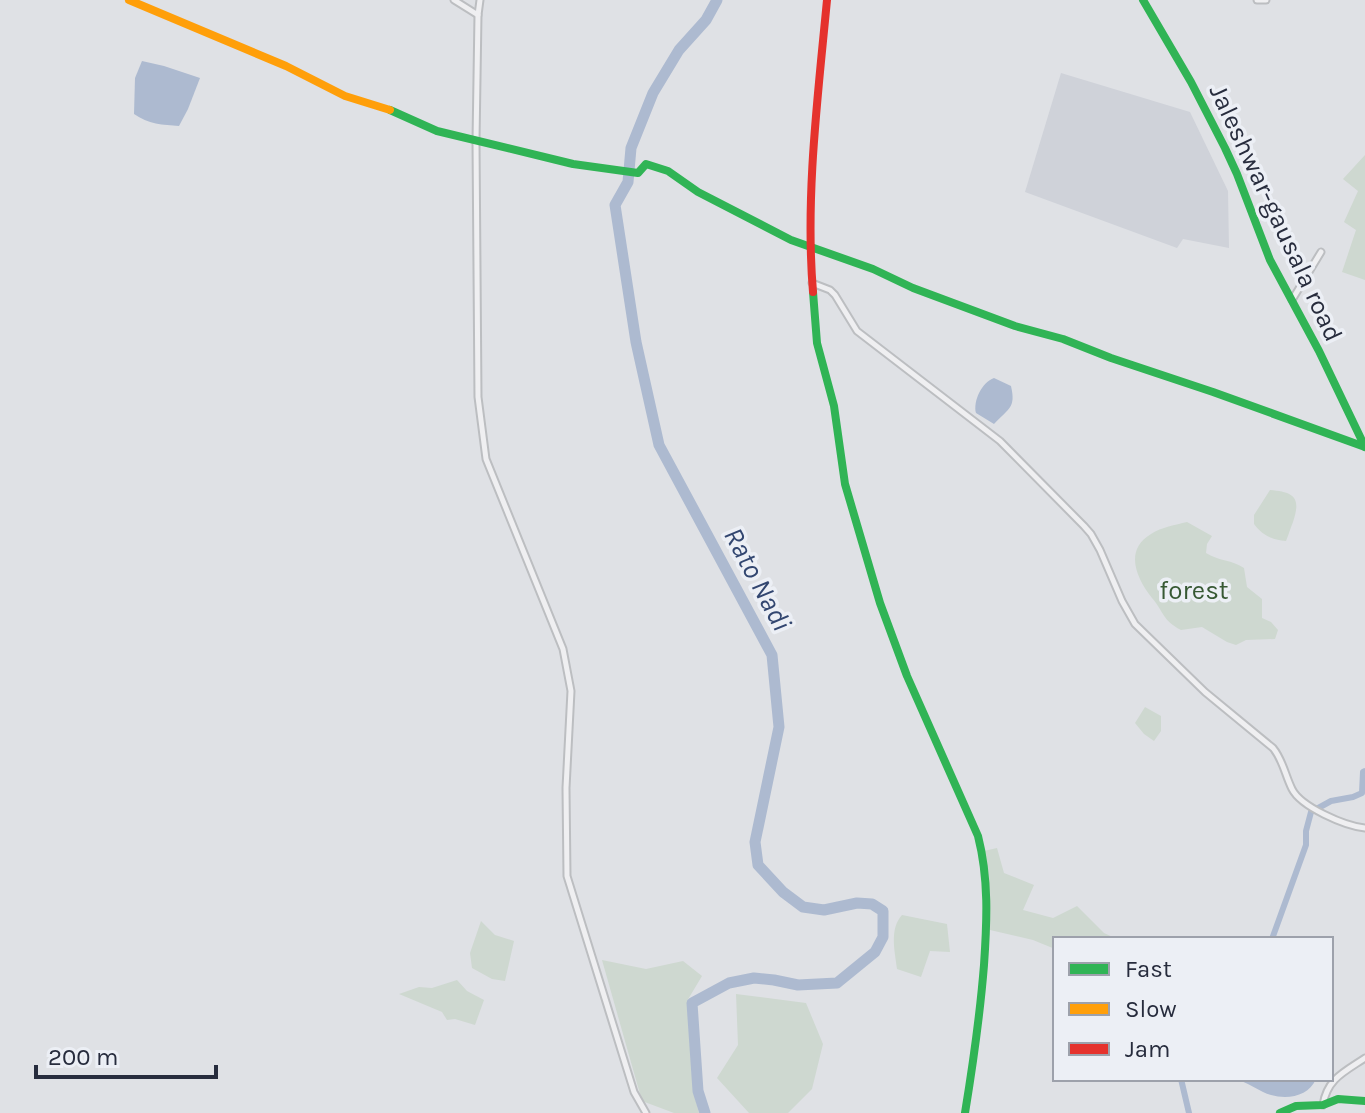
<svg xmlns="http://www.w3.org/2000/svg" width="1365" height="1113" font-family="Karla,sans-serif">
  <rect width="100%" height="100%" fill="#dfe1e5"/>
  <polygon fill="#cfd2d9" points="1061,73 1190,112 1228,191 1229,248 1183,239 1177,248 1025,192"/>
  <g fill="#ced8d0">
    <polygon points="1365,155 1365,280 1342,272 1356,230 1344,222 1358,191 1343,179"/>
    <path d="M 1270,490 C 1295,492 1301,498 1293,522 C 1290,529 1289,534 1286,541 C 1272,540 1262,535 1254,524 L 1254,515 Z"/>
    <path d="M 1187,522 L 1212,536 L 1207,544 L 1206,553 C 1218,561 1233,560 1244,568 L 1247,587 L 1262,599 L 1262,618 L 1271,622 L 1278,630 L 1275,639 L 1246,640 L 1236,645 L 1227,642 L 1202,627 L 1181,630 C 1162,620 1164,612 1152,598 C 1136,578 1124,550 1151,534 C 1162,527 1175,525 1187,522 Z"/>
    <polygon points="1145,707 1161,716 1161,731 1154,741 1144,734 1135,723"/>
    <polygon points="997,848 1004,873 1034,885 1023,910 1053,918 1077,906 1104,933 1117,939 1055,939 1055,949 1033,940 990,930 984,851"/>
    <path d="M 902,915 L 947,924 L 950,952 L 930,951 L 921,977 L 897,969 C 895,952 889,929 902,915 Z"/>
    <polygon points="481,921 495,935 514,941 505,981 492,979 472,968 470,953"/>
    <polygon points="602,960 646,969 683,961 702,976 687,1001 693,1090 699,1113 674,1113 642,1101"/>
    <polygon points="457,980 467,991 484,1000 475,1025 455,1019 447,1020 442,1012 399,994 419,987 432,988"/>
    <polygon points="736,994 806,1003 823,1044 812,1089 788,1113 749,1113 717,1078 738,1045"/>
  </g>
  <g fill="#adbad0">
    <path d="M 142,61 L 164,66 L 200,78 L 188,109 L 179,126 C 163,125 148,124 134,114 L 135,78 Z"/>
    <path d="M 994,378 L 1011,386 C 1016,408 1009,408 994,424 L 976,413 C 973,401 982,382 994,378 Z"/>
    <path d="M 1240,1079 L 1316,1079 C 1309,1096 1288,1100 1271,1095 C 1260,1092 1251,1084 1240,1081 Z"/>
  </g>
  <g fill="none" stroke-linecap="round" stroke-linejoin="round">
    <g stroke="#adbad0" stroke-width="6">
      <polyline points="1272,939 1306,845 1306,831 1311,812 1331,801 1353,797 1362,793 1363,772 1365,771"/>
      <polyline points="1181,1079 1189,1113"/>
    </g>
    <polyline stroke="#adbad0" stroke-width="11" points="705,1113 698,1091 692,1003 729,983 754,978 774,980 798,985 837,983 875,952 883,937 883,911 872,904 857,903 824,910 803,907 783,892 758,865 755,842 779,727 772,655 659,445 636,342 615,205 628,182 631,148 653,93 679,50 706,20 717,0"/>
    <defs>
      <g id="street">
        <polyline points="454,0 478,15"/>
        <polyline points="480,0 478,15 476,141 478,397 486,459 563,649 571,691 566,788 567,876 634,1092 646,1113"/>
        <polyline points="1257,0 1266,0"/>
        <path d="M 812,283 L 830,290 L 835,295 L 857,331 L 1000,441 L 1084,526 L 1091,534 L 1100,550 L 1122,601 L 1135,624 L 1205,692 L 1273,748 C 1283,760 1285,775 1292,789 C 1301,807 1345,826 1365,828"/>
        <polyline points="1292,300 1321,252"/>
        <path d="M 1323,1105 C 1327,1079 1344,1072 1365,1058"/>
      </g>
    </defs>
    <use href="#street" stroke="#bcbec1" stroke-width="9"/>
    <use href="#street" stroke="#efeff1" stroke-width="5"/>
    <g stroke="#30b455" stroke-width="8">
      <polyline points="1143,0 1191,82 1225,148 1237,174 1270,260 1319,351 1365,447"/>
      <polyline points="390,110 437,131 573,164 638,173 646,164 668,171 698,192 791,240 873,269 913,288 1015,326 1063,339 1111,358 1213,392 1365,447"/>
      <path d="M 813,292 L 817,343 L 834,406 L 845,484 L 880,603 L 907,676 L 978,836 C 989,879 987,921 984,965 C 980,1015 973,1064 965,1113"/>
      <polyline points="1280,1113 1296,1106 1323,1105 1338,1099 1365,1101"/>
    </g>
    <polyline stroke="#ff9f0a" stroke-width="8" points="129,0 286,66 345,96 390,110"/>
    <path stroke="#e5322d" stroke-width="8" d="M 813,292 C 805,197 818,95 827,0"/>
  </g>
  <g text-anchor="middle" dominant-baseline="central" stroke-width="7" stroke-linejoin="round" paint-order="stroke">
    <g font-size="26" fill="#272c3d" stroke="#eceff5">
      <text transform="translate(1276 213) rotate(65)">Jaleshwar-gausala road</text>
    </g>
    <g font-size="26" fill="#375934" stroke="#eceff5">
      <text x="1194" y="590">forest</text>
    </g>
    <g font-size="28" font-style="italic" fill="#324670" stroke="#eceff5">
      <text transform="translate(758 579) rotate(62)">Rato Nadi</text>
    </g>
  </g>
  <rect x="1053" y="937" width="280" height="144" fill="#eceff5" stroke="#9da1ab" stroke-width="2"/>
  <rect x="1069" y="963" width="40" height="12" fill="#30b455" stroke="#9da1ab" stroke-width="2"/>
  <text x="1125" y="977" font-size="24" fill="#272c3d">Fast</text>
  <rect x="1069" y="1003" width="40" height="12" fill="#ff9f0a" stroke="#9da1ab" stroke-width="2"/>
  <text x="1125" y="1017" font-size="24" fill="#272c3d">Slow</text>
  <rect x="1069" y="1043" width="40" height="12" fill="#e5322d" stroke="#9da1ab" stroke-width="2"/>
  <text x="1125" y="1057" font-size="24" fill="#272c3d">Jam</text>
  <path d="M36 1065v12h180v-12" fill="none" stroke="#272c3d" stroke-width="4"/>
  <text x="48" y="1065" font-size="24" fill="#272c3d" stroke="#eceff5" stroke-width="6" paint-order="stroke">200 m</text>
</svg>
